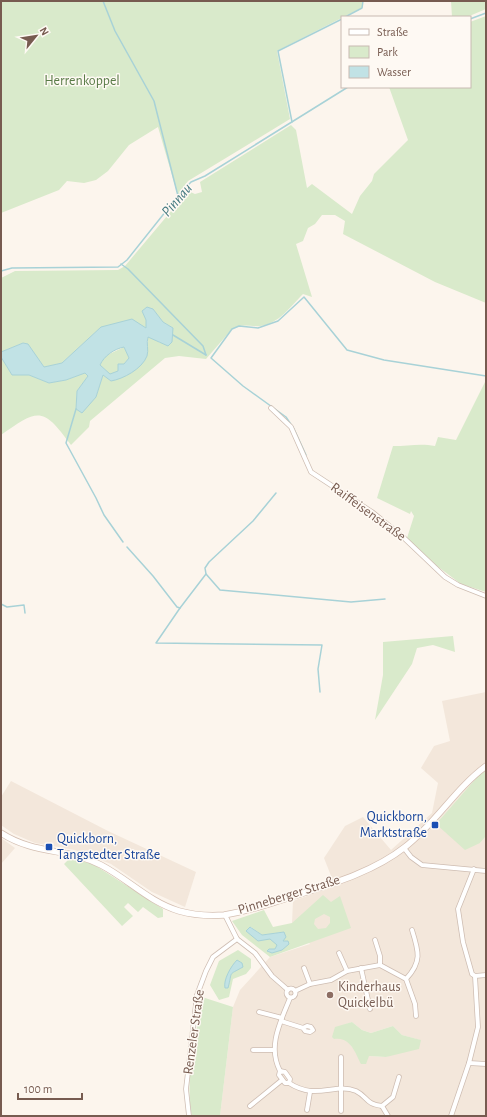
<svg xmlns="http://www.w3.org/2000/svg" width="487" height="1117" font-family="'Alegreya Sans',sans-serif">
  <rect width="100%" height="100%" fill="#fcf5ed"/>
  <g fill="#f3e7db" fill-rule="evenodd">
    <path d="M 486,692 L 486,770 L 479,775 L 436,824 L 480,843 L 486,836 L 486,1116 L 220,1116 L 233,1007 L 240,990 L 270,957 L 310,944 L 292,923 L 293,901 L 335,886 L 324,858 L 345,826 L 363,817 L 391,850 L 432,813 L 438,783 L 421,768 L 434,746 L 450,741 L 442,701 ZM 352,1022 L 362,1030 L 371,1033 L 393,1026 L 402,1035 L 420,1040 L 386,1057 L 369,1056 L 353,1048 L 347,1040 L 340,1038 L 341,1026 Z"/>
    <polygon points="11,781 108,831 196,872 185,907 152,892 111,864 75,850 35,843 14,834 1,825 1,797"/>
    <polygon points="1,838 15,848 1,864"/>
  </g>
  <g fill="#d9eacb" fill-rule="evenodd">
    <polygon points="1,1 362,1 363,7 277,51 290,119 188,181 178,196 158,127 129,145 108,171 96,180 84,183 67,181 59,190 1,213"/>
    <polygon points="451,1 486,1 486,9 467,17 452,17"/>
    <path d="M 486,16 L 486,303 L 435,282 L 343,234 L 345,221 L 335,215 L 322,215 L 315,224 L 308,228 L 303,241 L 296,244 L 312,297 L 303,294 C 291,306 279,324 260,326 C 251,327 241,323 232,329 L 206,359 L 179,356 L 165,358 L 90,421 L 89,427 L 71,445 C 43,407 39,408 1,435 L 1,357 L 12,375 L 29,375 L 49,383 L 66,380 L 85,373 L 88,376 L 77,391 L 76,409 L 90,403 L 96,397 L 103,375 L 111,381 L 147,356 L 148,337 L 154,338 L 160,343 L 173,328 L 163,322 L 153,309 L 142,311 L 146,320 L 146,328 L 101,327 L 62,363 L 44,367 L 27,344 L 23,343 L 1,352 L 1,278 L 15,271 L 118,270 L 125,266 L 188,191 L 195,194 L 202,192 L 200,182 L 291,125 L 296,130 L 307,188 L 312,184 L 352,214 L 360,196 L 372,181 L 374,174 L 408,140 L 389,87 L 470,87 L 470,22 Z"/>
    <polygon points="124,347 129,358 118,371 111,375 100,365 103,357"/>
    <path d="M 486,380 L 486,592 L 461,584 L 437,566 L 407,538 L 414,516 L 411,511 L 410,514 L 377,498 L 393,446 C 408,446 421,443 435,446 L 438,437 L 456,440 Z"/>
    <polygon points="453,636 455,652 433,645 417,648 412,664 375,720 383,675 383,642"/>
    <polygon points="486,770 486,836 480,843 465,850 436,824 479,775"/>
    <polygon points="70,858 93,864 163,909 163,917 158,918 143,907 138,912 128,903 124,907 133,916 122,926 64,864"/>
    <path d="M 323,895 L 331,902 L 340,896 L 351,928 L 270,957 L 242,935 L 232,921 L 264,910 L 273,927 L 292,923 ZM 324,914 L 330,917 L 330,923 L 326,928 L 318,929 L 314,924 L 315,919 ZM 251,927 L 262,935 L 284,932 L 283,942 L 272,953 L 269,949 L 275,949 L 278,945 L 270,939 L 246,931 Z"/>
    <polygon points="238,950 251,959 251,968 246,974 233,979 229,997 219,1000 210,985 219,961"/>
    <path d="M 202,997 L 233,1007 L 220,1116 L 192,1116 C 184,1081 197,1033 202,997 Z"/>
    <path d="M 352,1022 L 362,1030 L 371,1033 L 393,1026 L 402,1035 L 421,1040 L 419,1049 L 386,1057 L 369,1056 L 366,1064 L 361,1064 C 355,1052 350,1036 334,1039 L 332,1037 L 335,1027 Z"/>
  </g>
  <g fill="#c1e2e5" stroke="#a8d2d7" fill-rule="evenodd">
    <path d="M 147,307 L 153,309 L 163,322 L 173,328 L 172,342 L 168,346 L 148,337 C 146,343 149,350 147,356 C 142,369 123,379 111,381 L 103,375 L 96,397 L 82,413 L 76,409 L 77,391 L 88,376 L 85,373 L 66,380 L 49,383 L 29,375 L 12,375 L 1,357 L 1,352 L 23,343 L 28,344 L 44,367 L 62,363 L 101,327 L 132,319 L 146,328 L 146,320 L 142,311 ZM 124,347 L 129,358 L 124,364 L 118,364 L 118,371 L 110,374 L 100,365 C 104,356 114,349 124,347 Z"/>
    <polygon points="250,927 262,935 284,932 286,937 283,941 288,941 289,944 282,950 272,953 267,951 269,949 275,949 277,945 270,939 258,941 246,931"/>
    <path d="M 237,960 L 242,963 L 243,967 C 227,976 233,970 228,988 L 225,988 C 223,980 231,966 237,960 Z"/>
  </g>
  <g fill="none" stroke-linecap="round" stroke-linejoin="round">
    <g stroke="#a8d2d7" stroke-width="1.5">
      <polyline points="103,1 115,31 154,101 178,196"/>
      <polyline points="345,17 362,8 363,1"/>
      <polyline points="470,19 486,13"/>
      <polyline points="292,122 278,51 342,19"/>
      <polyline points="121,264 128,269 203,346 206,355"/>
      <polyline points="1,271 12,268 118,267 127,260 178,196 191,182 205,176 348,87"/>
      <polyline points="173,335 206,355"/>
      <polyline points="76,409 66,443 96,498 104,515 123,542"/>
      <polyline points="306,455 294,429 286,417 243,386 211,358 232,329 239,326 258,328 278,321 304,297 347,350 384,360 486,376"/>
      <polyline points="127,547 153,576 177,607 180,608 156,643 322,645 318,669 320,692"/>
      <polyline points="206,574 205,568 209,562 253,521 276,493"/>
      <polyline points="1,604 7,607 24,605 25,613"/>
      <polyline points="180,608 206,574 220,590 351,602 385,599"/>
    </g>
    <defs>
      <g id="minor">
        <polyline points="271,408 291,427 311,472 372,512 404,538 445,577 458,585 486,596"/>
        <polyline points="404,848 411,857 422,865 486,871"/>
        <polyline points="225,915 237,939 255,953 272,976 288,990"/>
        <polyline points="375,940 380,956 380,965"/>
        <polyline points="339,953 347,971"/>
        <polyline points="304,968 310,984"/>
        <polyline points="361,968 370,1009"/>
        <polyline points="475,976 486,975"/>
        <path d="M 406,979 C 422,962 419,952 412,930"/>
        <circle cx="291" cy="993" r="4.5"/>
        <polyline points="295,991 310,984 331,980 347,971 380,965 406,979 415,1004 416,1016"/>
        <polyline points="259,1012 282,1018"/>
        <polyline points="281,1021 303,1028 305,1031 310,1032 313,1030 311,1027 307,1026 303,1028"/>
        <polyline points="253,1050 274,1050"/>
        <polyline points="341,1057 341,1111"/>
        <polyline points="469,1063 486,1064"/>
        <path d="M 280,1071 C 267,1046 281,1021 290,998"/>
        <polygon points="280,1071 285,1072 290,1079 289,1083 285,1083 279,1075"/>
        <path d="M 289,1083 C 317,1101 335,1082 356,1091 C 368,1097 365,1104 382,1106 L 393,1097 L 399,1077"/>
        <polyline points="250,1106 282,1080"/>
        <polyline points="382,1106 388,1116"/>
        <polyline points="307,1110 310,1092"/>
        <polyline points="189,1116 186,1089 197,995 206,971 213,957 237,939"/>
        <polyline points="451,1116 469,1063 478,1027 475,976 472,974 463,942 458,909 474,869"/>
      </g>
      <path id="secondary" d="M 1,833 C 35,855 69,848 101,865 C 128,879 149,902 179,911 C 193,915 209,916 224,915 C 246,912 268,904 288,898 C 328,885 372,873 405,847 C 435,824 455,789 486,766"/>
    </defs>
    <use href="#minor" stroke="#cebdb2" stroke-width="5.5"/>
    <use href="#secondary" stroke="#d4bfb2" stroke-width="7"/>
    <use href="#minor" stroke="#fff" stroke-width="4"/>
    <use href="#secondary" stroke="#fff" stroke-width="5.5"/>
  </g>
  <g fill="#1a4fb4" stroke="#fef9f3" stroke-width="1.5">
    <rect x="431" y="821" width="8" height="8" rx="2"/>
    <rect x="45" y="843" width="8" height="8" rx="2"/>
  </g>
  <circle fill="#8d6e63" stroke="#fef9f3" stroke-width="1.5" cx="330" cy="995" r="4"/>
  <g text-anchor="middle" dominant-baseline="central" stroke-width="3" stroke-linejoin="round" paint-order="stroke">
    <g font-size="14" fill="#5a7c48" stroke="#fef9f3">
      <text x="82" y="81">Herrenkoppel</text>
    </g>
    <g font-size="14" fill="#775b50" stroke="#fef9f3">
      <text transform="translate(368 512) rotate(36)">Raiffeisenstraße</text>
      <text transform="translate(289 895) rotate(-17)">Pinneberger Straße</text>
      <text transform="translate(194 1032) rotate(-82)">Renzeler Straße</text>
    </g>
    <g font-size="14" fill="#164399" stroke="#fef9f3" text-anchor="end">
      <text x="427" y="817">Quickborn,<tspan x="427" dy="16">Marktstraße</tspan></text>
      <text x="57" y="839" text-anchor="start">Quickborn,<tspan x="57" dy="16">Tangstedter Straße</tspan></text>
    </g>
    <g font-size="14" fill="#785e54" stroke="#fef9f3" text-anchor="start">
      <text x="338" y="987">Kinderhaus<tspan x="338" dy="16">Quickelbü</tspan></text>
    </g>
    <g font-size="15" font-style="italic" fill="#477b82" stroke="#fef9f3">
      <text transform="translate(177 200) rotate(-49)">Pinnau</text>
    </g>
  </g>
  <rect width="487" height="1117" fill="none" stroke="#775b50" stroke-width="4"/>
  <rect x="341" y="16" width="130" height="72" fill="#fef9f3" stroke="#c8bab2"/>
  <rect x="349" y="29" width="20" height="6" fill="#ffffff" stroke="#c8bab2"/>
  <text x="377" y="36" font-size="12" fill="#775b50">Straße</text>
  <rect x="349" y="46" width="20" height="12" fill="#d9eacb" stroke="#c8bab2"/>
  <text x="377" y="56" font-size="12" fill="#775b50">Park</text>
  <rect x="349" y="66" width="20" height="12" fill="#c1e2e5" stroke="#c8bab2"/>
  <text x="377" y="76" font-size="12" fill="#775b50">Wasser</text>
  <g transform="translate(36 36) rotate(60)" stroke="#fef9f3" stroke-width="3" paint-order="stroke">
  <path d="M0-3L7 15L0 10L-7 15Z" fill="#775b50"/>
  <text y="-6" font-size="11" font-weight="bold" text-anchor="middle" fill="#775b50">N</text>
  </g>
  <path d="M18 1093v6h64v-6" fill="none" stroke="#775b50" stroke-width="2"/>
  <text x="24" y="1093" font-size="12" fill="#775b50" stroke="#fef9f3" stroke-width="3" paint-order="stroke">100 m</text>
</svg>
